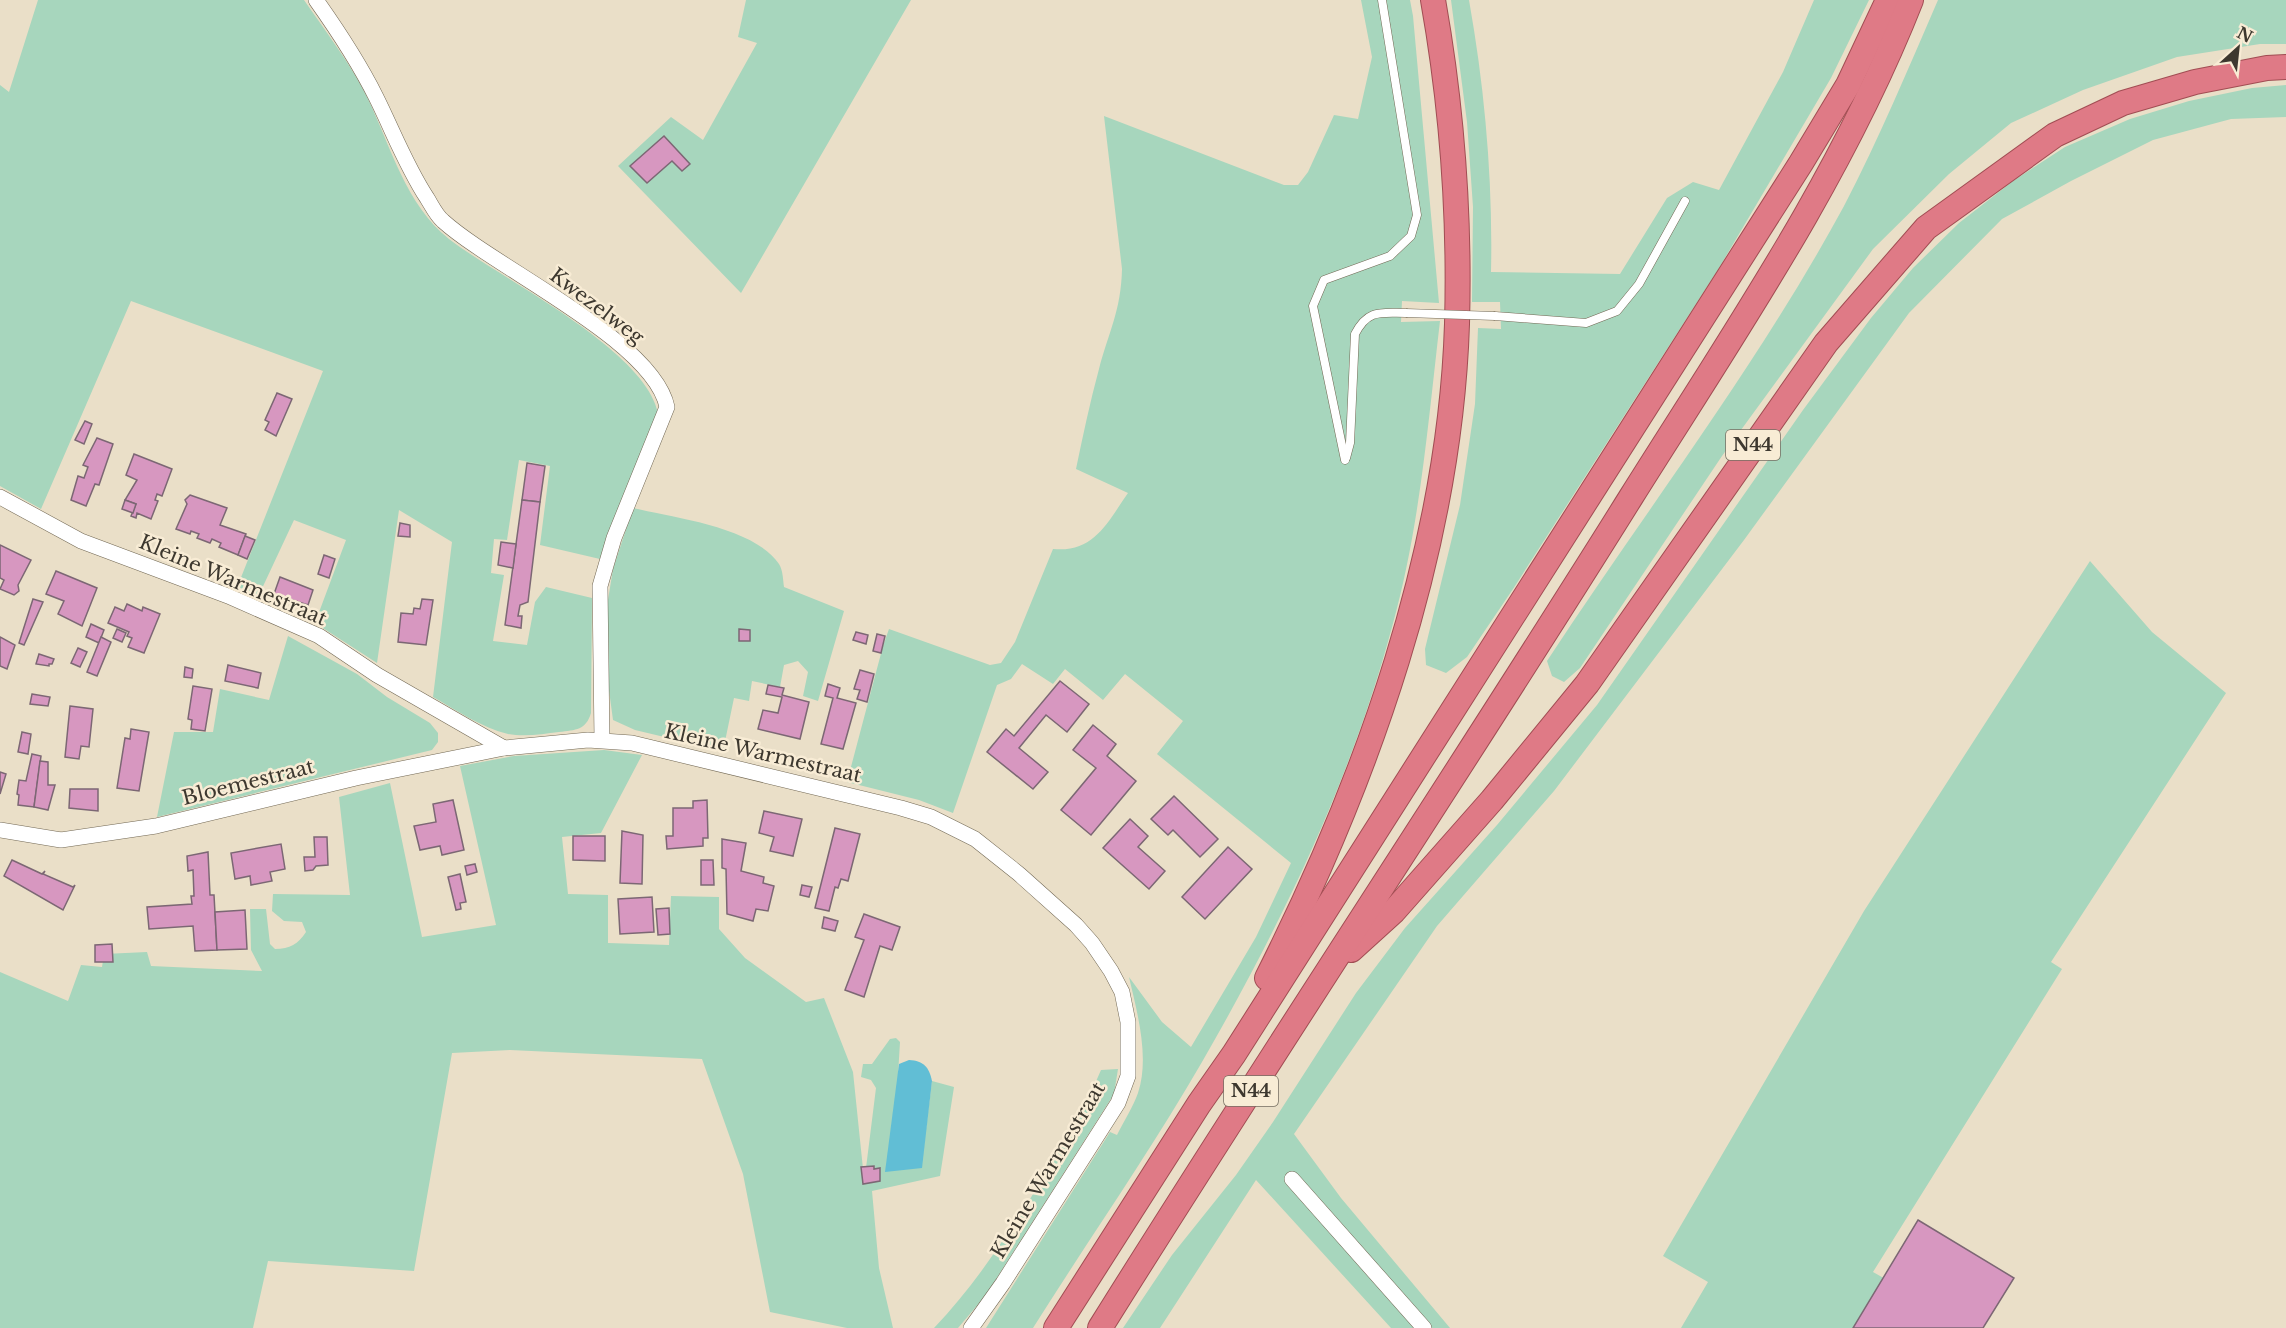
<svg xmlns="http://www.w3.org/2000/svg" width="2286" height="1328" font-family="'Libre Baskerville',serif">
  <rect width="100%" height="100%" fill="#eadfc8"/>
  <g fill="#a7d6bd">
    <path d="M 38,0 L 304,0 C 326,32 351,64 368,99 C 391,147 406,205 449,239 C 501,279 645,349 658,413 L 600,559 L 540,545 L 550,466 L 519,460 L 507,540 L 494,539 L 491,573 L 504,575 L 493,641 L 527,645 L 535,602 L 546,587 L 592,598 L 591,713 C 586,730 576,730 559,732 C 543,734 525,737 508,734 C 482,728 456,710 433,697 L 452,542 L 399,510 L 377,663 L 315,623 L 346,540 L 294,520 L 258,597 L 236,590 L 323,371 L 131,301 L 41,509 L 0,486 L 0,85 L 9,92 Z"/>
    <polygon points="746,0 911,0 741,293 618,166 671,117 703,140 757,43 738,37"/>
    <path d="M 1361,0 L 1410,0 L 1413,16 L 1439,303 L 1402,301 L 1401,322 L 1440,321 C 1428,423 1420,527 1392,627 C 1351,780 1281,925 1202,1062 C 1150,1152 1089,1239 1033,1328 L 986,1328 L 1110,1132 L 1117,1135 C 1124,1121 1133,1107 1138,1093 C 1150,1057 1137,1012 1129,977 L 1162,1022 L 1191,1047 L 1256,937 L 1291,863 L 1157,754 L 1183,721 L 1125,674 L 1103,700 L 1065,669 L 1053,684 L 1022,664 L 1011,679 L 997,685 L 953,813 L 919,800 L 847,782 L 883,646 L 889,629 L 990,665 L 1001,663 L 1015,642 L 1053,549 C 1094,553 1107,523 1128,493 L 1076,469 C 1083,435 1090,402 1099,369 C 1109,331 1121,311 1122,269 L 1104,116 L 1284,185 L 1298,185 L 1308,172 L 1334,115 L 1358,119 L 1372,57 Z"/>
    <path d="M 1451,0 L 1469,0 C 1485,90 1493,181 1491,272 L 1620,274 L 1667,198 L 1693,182 L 1719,190 L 1783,72 L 1814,0 L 1869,0 L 1831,78 L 1719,268 L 1513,589 L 1467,657 L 1446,673 L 1426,665 L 1425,649 L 1460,505 L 1475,404 L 1478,328 L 1501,329 L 1500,302 L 1472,302 L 1473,207 L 1467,122 Z"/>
    <path d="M 1938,0 L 2286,0 L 2286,44 L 2260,44 L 2177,57 L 2083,90 L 2011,123 L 1949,174 L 1873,249 L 1722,456 L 1580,668 L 1564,682 L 1552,676 L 1547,661 C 1646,510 1758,365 1844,206 C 1879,139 1908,69 1938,0 Z"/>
    <polygon points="2286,85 2286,117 2231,119 2153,140 2071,181 2002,219 1909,313 1744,540 1554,791 1437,926 1294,1134 1341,1198 1450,1328 1432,1328 1417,1312 1414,1328 1391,1328 1256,1180 1160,1328 1123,1328 1172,1255 1236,1175 1273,1122 1356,993 1405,928 1497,825 1597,705 1803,410 1871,318 1913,268 1959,223 2013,181 2065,147 2130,119 2189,101 2252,88"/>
    <path d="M 633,508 C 675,518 754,527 779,564 C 783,570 783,580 784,587 L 844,611 L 818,701 L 803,696 L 808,672 L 798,661 L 784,665 L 780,687 L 752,681 L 749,701 L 734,698 L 723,751 L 635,730 L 613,720 L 608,683 L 607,606 L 613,569 Z"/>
    <polygon points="2090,561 2152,632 2226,693 2051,962 2062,969 1873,1272 1972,1328 1681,1328 1708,1282 1663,1256 1864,911"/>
    <polygon points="288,636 357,674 387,697 430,723 438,733 438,742 432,750 157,817 174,732 213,732 220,689 269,700"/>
    <path d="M 604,750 L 642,755 L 601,833 L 562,837 L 568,894 L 608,895 L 608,943 L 669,945 L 671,896 L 719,897 L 719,929 L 745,958 L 806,1002 L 824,998 L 853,1072 L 863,1169 L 866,1168 L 876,1088 L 871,1080 L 861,1077 L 863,1064 L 872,1064 L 890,1039 L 896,1038 L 900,1042 L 898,1075 L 921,1168 L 932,1081 L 954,1087 L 940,1176 L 872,1191 L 879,1268 L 893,1328 L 847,1328 L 770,1312 L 743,1174 L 702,1059 L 510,1050 L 452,1053 L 414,1271 L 268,1261 L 253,1328 L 0,1328 L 0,972 L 68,1001 L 81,965 L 102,967 L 104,954 L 147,952 L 151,966 L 262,971 L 251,950 L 250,909 L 266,909 L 270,944 L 275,949 C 290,949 298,944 306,932 L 302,922 L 284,921 L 272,911 L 273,894 L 350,895 L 339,797 L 390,783 L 422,937 L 496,925 L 460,766 L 514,756 Z"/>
    <path d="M 1118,1069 L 1114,1094 L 986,1295 L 958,1328 L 934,1328 C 974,1286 1004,1240 1035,1191 C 1059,1151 1083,1113 1101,1070 Z"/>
  </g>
  <path fill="#61bed5" d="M 909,1060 C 924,1061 929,1067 932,1081 L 922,1168 L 885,1172 L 899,1064 Z"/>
  <g fill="#d797c0" stroke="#7c6774" stroke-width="1.5">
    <polygon points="664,136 690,164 682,171 672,161 647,183 630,166"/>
    <polygon points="277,393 292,399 276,436 265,430 269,422 265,420"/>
    <polygon points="85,421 92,424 84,444 75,440"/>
    <polygon points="97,438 113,444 99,485 95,484 86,506 71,500 78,476 84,478 88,467 83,465"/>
    <polygon points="134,454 172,469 162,496 157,494 155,500 158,501 151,519 137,513 136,518 131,516 136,504 125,500 137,480 126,475"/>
    <polygon points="527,463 545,466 540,502 522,500"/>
    <polygon points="190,495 227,508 220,525 246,534 238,555 219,547 221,543 212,539 210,543 197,538 199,534 191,531 190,534 176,529 187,504 185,500"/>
    <polygon points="125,500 136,504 133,513 122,509"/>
    <polygon points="522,500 540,502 528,602 520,605 518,616 522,616 521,628 505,625"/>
    <polygon points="400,523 410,525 410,537 398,536"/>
    <polygon points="245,536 255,540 247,559 238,555"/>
    <polygon points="501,542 516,544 513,568 498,565"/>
    <polygon points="0,545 31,560 18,585 19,591 14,595 0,589 4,580 0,578"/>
    <polygon points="324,555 335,559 329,578 318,574"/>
    <polygon points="56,571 97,588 82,626 58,614 64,601 46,594"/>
    <polygon points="280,577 313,590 308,605 274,594"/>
    <polygon points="33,599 43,602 24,645 19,643"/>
    <polygon points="422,599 433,600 426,645 398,642 401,613 413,614 414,608 420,609"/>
    <polygon points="127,604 142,611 143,607 160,614 144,653 128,647 132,638 127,636 129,632 108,623 115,607 124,611"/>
    <polygon points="91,624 104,630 99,643 86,637"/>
    <polygon points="117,629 126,633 122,642 113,638"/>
    <polygon points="739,629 750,630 750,641 739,641"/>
    <polygon points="856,632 868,635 866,644 853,640"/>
    <polygon points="877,634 885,636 881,653 873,651"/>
    <polygon points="0,637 15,645 7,669 0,666"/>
    <polygon points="101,637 111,642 97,676 87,672"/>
    <polygon points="78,648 87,652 80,667 71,663"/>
    <polygon points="39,654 54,659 52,664 49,664 49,666 36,664"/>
    <polygon points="228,665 261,673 258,688 225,681"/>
    <polygon points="185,667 193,669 192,678 184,677"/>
    <polygon points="860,670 874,674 867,702 857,699 860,690 854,689"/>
    <polygon points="1060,681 1089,704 1067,732 1046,715 1019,748 1048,772 1033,789 987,752 1006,729 1014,736"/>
    <polygon points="828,684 840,688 837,698 856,703 843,749 821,744 833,698 825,696"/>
    <polygon points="768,685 784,688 782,695 809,702 800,739 758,729 763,710 778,713 782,697 766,694"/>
    <polygon points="193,686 212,689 205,731 191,729 192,720 188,719"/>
    <polygon points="32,694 50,697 48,706 30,704"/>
    <polygon points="70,706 93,709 89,747 81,746 79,759 65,757"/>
    <polygon points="1093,725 1116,744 1107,756 1136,781 1091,835 1061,810 1096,768 1073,750"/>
    <polygon points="131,729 149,732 139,791 117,788 125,738 130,739"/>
    <polygon points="22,732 31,734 28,754 18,752"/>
    <polygon points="32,754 41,756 34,807 18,805 19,795 17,794 19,780 26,781"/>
    <polygon points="40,761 48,762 48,785 55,785 48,810 34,807"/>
    <polygon points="0,772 6,774 0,794"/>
    <polygon points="70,789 98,789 98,811 69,808"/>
    <polygon points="1174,796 1218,839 1200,857 1173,830 1168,835 1151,819"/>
    <polygon points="453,800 464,850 442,855 440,846 420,850 414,826 436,822 433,804"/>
    <polygon points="707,800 708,838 703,838 703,846 667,849 666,836 673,836 673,808 693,808 693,801"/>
    <polygon points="764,811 802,819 793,856 770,851 774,837 759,833"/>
    <polygon points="1130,819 1148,836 1138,847 1165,871 1149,889 1103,848"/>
    <polygon points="835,828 860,834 848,881 841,879 838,888 835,887 829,911 815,908"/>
    <polygon points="622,831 643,835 642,884 620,883"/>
    <polygon points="573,836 605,836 605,861 573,860"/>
    <polygon points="314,837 327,837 328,865 316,866 313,870 305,871 304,857 315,857"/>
    <polygon points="722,839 746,843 741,871 764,877 763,883 774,886 768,911 756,909 753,921 727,914 726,869 722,868"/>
    <polygon points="281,844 285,869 270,872 272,881 251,885 250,876 235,879 231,853"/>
    <polygon points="1228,847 1252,869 1205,919 1182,897"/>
    <polygon points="208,852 210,895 214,895 217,950 195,951 193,926 149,929 147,907 192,904 191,896 194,896 193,870 188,871 187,856"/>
    <polygon points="12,860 42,874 45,871 43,874 73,887 75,885 63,910 4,876"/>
    <polygon points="701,860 713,860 714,885 701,885"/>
    <polygon points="475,864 477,872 467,875 465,866"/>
    <polygon points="460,874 466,902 460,903 461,909 456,910 448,877"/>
    <polygon points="802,885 812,887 809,897 800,895"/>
    <polygon points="652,897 654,932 620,934 618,899"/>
    <polygon points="669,908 670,934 658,935 656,909"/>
    <polygon points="245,910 247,949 217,950 215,912"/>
    <polygon points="864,914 900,927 892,950 880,946 864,997 845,990 864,940 855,937"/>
    <polygon points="824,917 838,921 835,931 822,928"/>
    <polygon points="112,944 113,962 95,962 95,945"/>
    <polygon points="874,1166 874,1169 880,1168 880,1181 863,1184 861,1167"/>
    <polygon points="1918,1220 2014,1278 1983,1328 1853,1328"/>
  </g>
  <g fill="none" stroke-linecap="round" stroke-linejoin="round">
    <defs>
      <g id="service">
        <polyline points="1495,316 1586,323 1617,311 1639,284 1685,201"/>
        <path d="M 1346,458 L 1350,443 L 1355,334 C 1368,309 1380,313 1406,313"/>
        <polyline points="1345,460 1313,306 1324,280 1390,256 1411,236 1417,215 1382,0"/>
      </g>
      <g id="minor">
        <path d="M 316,0 C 338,31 359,63 376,97 C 393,131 406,166 427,198 C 432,206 436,215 443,221 C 495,268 654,341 667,407 L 614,538 L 600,586 L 602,740"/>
        <polyline points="0,497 81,541 228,596 319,636 377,675 504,748 588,740 632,743 901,808 931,817 975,839 1019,874 1076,925 1092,943 1111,971 1122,992 1128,1022 1128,1076 1118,1103 1003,1283 971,1328"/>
        <polyline points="0,830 61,840 156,826 356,778 504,748"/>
        <polyline points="1292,1179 1424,1328"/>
      </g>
      <g id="trunk">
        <polyline points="1351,950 1394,911 1492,800 1587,684 1826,343 1926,228 2055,135 2123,103 2195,82 2267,68 2286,67"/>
        <path d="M 1267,978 C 1367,780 1450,548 1457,324 C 1460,216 1452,107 1433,0"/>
        <polyline points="1056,1328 1199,1104 1234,1054 1801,163 1848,85 1888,0"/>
        <path d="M 1100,1328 C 1274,1049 1457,776 1631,497 C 1732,336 1841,178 1911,0"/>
      </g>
    </defs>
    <use href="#service" stroke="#726854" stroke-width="9"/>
    <use href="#minor" stroke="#726854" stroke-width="16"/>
    <use href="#trunk" stroke="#a14d53" stroke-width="26"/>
    <use href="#service" stroke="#fff" stroke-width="8"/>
    <use href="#minor" stroke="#fff" stroke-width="15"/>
    <use href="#trunk" stroke="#df7a86" stroke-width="24"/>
    <defs>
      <polyline id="service-bridge" points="1406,313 1495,316"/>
    </defs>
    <use href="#service-bridge" stroke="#726854" stroke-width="9" stroke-linecap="butt"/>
    <use href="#service-bridge" stroke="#fff" stroke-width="8"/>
  </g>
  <g text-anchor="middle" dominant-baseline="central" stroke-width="5" stroke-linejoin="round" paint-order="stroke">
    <g fill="#f8ecd5" stroke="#756e61" stroke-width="1.5">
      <rect x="1726" y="430" width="54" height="30" rx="4.5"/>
      <rect x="1224" y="1076" width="54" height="30" rx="4.5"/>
    </g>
    <g font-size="18" font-weight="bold" fill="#3d382f">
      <text x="1753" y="445">N44</text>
      <text x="1251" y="1091">N44</text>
    </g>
    <g font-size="20" fill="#3d382f" stroke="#f8ecd5">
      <text transform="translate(597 306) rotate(37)">Kwezelweg</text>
      <text transform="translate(233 580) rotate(23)">Kleine Warmestraat</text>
      <text transform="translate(763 753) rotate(13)">Kleine Warmestraat</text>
      <text transform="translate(248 782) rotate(-14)">Bloemestraat</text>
      <text transform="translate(1048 1170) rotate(-59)">Kleine Warmestraat</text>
    </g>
  </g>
  <g transform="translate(2238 48) rotate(27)" stroke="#f8ecd5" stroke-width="4.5" paint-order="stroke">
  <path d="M0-4.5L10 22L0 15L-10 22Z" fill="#3d382f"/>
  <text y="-9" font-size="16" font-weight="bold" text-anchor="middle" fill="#3d382f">N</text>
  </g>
</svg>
